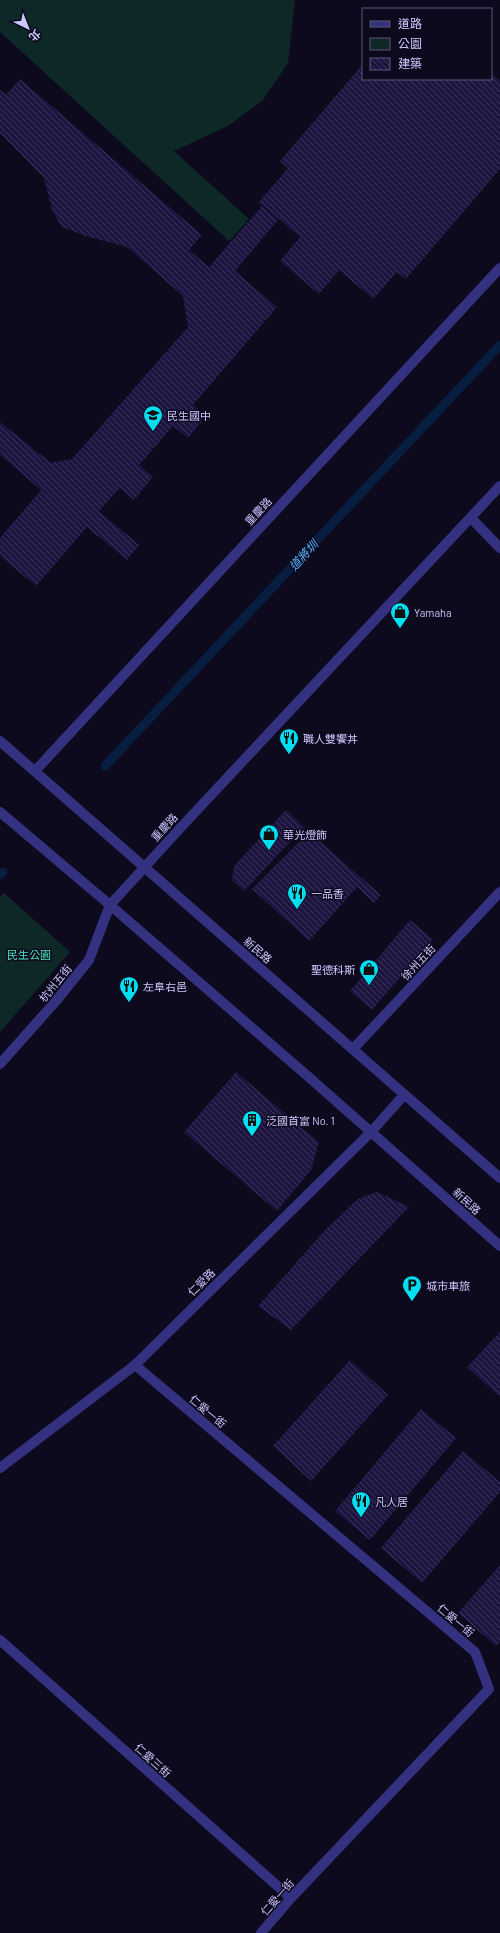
<svg xmlns="http://www.w3.org/2000/svg" width="500" height="1933" font-family="Barlow,'Noto Sans TC',sans-serif">
  <defs>
    <pattern id="building-back-hatch" width="6" height="6" patternUnits="userSpaceOnUse"><rect width="6" height="6" fill="#1d1540"/><path d="M-1 5l2 2M0 0l6 6M5-1l2 2" fill="none" stroke="#3d365d"/></pattern>
  </defs>
  <rect width="100%" height="100%" fill="#0d0a1e"/>
  <g fill="#0d2827">
    <polygon points="0,0 295,0 288,63 263,100 228,126 174,151 249,219 229,241 0,32"/>
    <polygon points="4,893 70,952 0,1032 0,897"/>
  </g>
  <g fill="none" stroke-linecap="round" stroke-linejoin="round">
    <g stroke="#081e40" stroke-width="9">
      <polyline points="105,766 500,345"/>
      <polyline points="0,875 3,872"/>
    </g>
  </g>
  <g fill="url(#building-back-hatch)">
    <polygon points="363,64 363,79 491,79 491,73 500,81 500,169 406,279 397,272 373,299 339,270 319,294 280,261 300,237 259,202 288,168 280,161"/>
    <polygon points="20,79 202,235 189,250 209,267 262,206 278,220 235,271 277,307 193,405 206,416 188,438 173,426 139,465 153,477 134,500 120,488 99,511 139,545 127,560 87,527 36,586 0,556 0,538 41,490 0,455 0,422 51,463 72,459 188,327 183,296 127,247 86,236 62,227 52,210 44,178 0,133 0,90 6,95"/>
    <polygon points="286,810 304,827 244,891 232,880 234,866"/>
    <polygon points="309,832 381,895 374,903 357,887 309,941 252,889"/>
    <polygon points="410,920 433,939 372,1010 350,991"/>
    <polygon points="236,1072 319,1142 311,1170 277,1211 184,1132"/>
    <polygon points="377,1192 409,1207 291,1330 258,1306 327,1228 358,1199"/>
    <polygon points="500,1332 500,1397 467,1367"/>
    <polygon points="350,1360 388,1395 311,1481 273,1446"/>
    <polygon points="421,1409 456,1438 370,1540 335,1511"/>
    <polygon points="463,1451 500,1482 500,1492 422,1583 381,1548"/>
    <polygon points="500,1565 500,1642 496,1646 458,1613"/>
  </g>
  <g fill="none" stroke-linecap="round" stroke-linejoin="round">
    <g stroke="#343280" stroke-width="10">
      <polyline points="471,518 500,548"/>
      <polyline points="353,1049 500,892"/>
      <polyline points="135,1365 475,1652 489,1689 291,1898 261,1933"/>
      <polyline points="0,1640 291,1898"/>
    </g>
    <g stroke="#343280" stroke-width="10">
      <polyline points="35,771 500,268"/>
      <polyline points="0,1064 56,1001 89,960 110,905"/>
      <polyline points="0,1468 135,1365 371,1132 404,1095"/>
    </g>
    <g stroke="#343280" stroke-width="10">
      <polyline points="0,741 500,1178"/>
      <polyline points="0,812 110,905 311,1079 500,1246"/>
      <polyline points="110,905 184,824 500,486"/>
    </g>
  </g>
  <defs>
    <symbol id="school-pin" viewBox="-11 -11 22 30"><path d="M0 17L-7.5 6A9.5 9.5 0 1 1 7.5 6Z" fill="#00dff2" stroke="#0d0a1e"/><path d="M0-5L7-2L0 1L-7-2ZM-4 1L0 2.5L4 1V4Q0 6-4 4Z" fill="#111"/></symbol>
    <symbol id="shop-pin" viewBox="-11 -11 22 30"><path d="M0 17L-7.5 6A9.5 9.5 0 1 1 7.5 6Z" fill="#00dff2" stroke="#0d0a1e"/><path d="M-5-2.5h2.3a2.7 3.5 0 0 1 5.4 0H5L5.5 6h-11ZM-1.5-2.5h3a1.5 2.3 0 0 0-3 0Z" fill="#111"/></symbol>
    <symbol id="restaurant-pin" viewBox="-11 -11 22 30"><path d="M0 17L-7.5 6A9.5 9.5 0 1 1 7.5 6Z" fill="#00dff2" stroke="#0d0a1e"/><path d="M-5-6h1v4h1v-4h1v4h1v-4h1v5L-1.5 .5V6h-2V.5L-5-1ZM5-6V6H3V1.5H1.5Q1.5-4 5-6Z" fill="#111"/></symbol>
    <symbol id="building-pin" viewBox="-11 -11 22 30"><path d="M0 17L-7.5 6A9.5 9.5 0 1 1 7.5 6Z" fill="#00dff2" stroke="#0d0a1e"/><path d="M-4-6H4V6H1V3H-1V6H-4ZM-2.5-4.3h1.7v1.8h-1.7ZM.8-4.3h1.7v1.8H.8ZM-2.5-1h1.7V.8h-1.7ZM.8-1h1.7V.8H.8Z" fill="#111"/></symbol>
    <symbol id="parking-pin" viewBox="-11 -11 22 30"><path d="M0 17L-7.5 6A9.5 9.5 0 1 1 7.5 6Z" fill="#00dff2" stroke="#0d0a1e"/><path d="M-3.5-5.5H1a3.5 3.5 0 0 1 0 7H-1V5.5H-3.5ZM-1-3.4V-.6H.8a1.4 1.4 0 0 0 0-2.8Z" fill="#111"/></symbol>
  </defs>
  <g fill-rule="evenodd">
    <use href="#school-pin" x="142" y="404" width="22" height="30"/>
    <use href="#shop-pin" x="389" y="601" width="22" height="30"/>
    <use href="#restaurant-pin" x="278" y="727" width="22" height="30"/>
    <use href="#shop-pin" x="258" y="823" width="22" height="30"/>
    <use href="#restaurant-pin" x="286" y="882" width="22" height="30"/>
    <use href="#shop-pin" x="358" y="958" width="22" height="30"/>
    <use href="#restaurant-pin" x="118" y="975" width="22" height="30"/>
    <use href="#building-pin" x="241" y="1109" width="22" height="30"/>
    <use href="#parking-pin" x="401" y="1274" width="22" height="30"/>
    <use href="#restaurant-pin" x="350" y="1490" width="22" height="30"/>
  </g>
  <g text-anchor="middle" dominant-baseline="central" stroke-width="3" stroke-linejoin="round" paint-order="stroke">
    <g font-size="11" fill="#cdc7ff" stroke="#0d0a1e" text-anchor="start">
      <text x="167" y="415">民生國中</text>
      <text x="414" y="612">Yamaha</text>
      <text x="303" y="738">職人雙饗丼</text>
      <text x="283" y="834">華光燈飾</text>
      <text x="311" y="893">一品香</text>
      <text x="355" y="969" text-anchor="end">聖德科斯</text>
      <text x="143" y="986">左阜右邑</text>
      <text x="266" y="1120">泛國首富 No. 1</text>
      <text x="426" y="1285">城市車旅</text>
      <text x="375" y="1501">凡人居</text>
    </g>
    <g font-size="11" fill="#cdc7ff" stroke="#0d0a1e">
      <text transform="translate(258 511) rotate(-47)">重慶路</text>
      <text transform="translate(164 827) rotate(-48)">重慶路</text>
      <text transform="translate(258 950) rotate(41)">新民路</text>
      <text transform="translate(418 962) rotate(-47)">徐州五街</text>
      <text transform="translate(55 983) rotate(-51)">杭州五街</text>
      <text transform="translate(467 1201) rotate(42)">新民路</text>
      <text transform="translate(201 1282) rotate(-45)">仁愛路</text>
      <text transform="translate(208 1411) rotate(40)">仁愛一街</text>
      <text transform="translate(456 1620) rotate(40)">仁愛一街</text>
      <text transform="translate(153 1760) rotate(42)">仁愛三街</text>
      <text transform="translate(277 1897) rotate(-49)">仁愛一街</text>
    </g>
    <g font-size="11" fill="#4de5bc" stroke="#0d0a1e">
      <text x="29" y="954">民生公園</text>
    </g>
    <g font-size="12" font-style="italic" fill="#55b4ff" stroke="#0d0a1e">
      <text transform="translate(303 555) rotate(-47)">道將圳</text>
    </g>
  </g>
  <rect x="362" y="8" width="130" height="72" fill="#0d0a1e" stroke="#5a5678"/>
  <rect x="370" y="21" width="20" height="6" fill="#343280" stroke="#5a5678"/>
  <text x="398" y="28" font-size="12" fill="#cdc7ff">道路</text>
  <rect x="370" y="38" width="20" height="12" fill="#0d2827" stroke="#5a5678"/>
  <text x="398" y="48" font-size="12" fill="#cdc7ff">公園</text>
  <rect x="370" y="58" width="20" height="12" fill="url(#building-back-hatch)" stroke="#5a5678"/>
  <text x="398" y="68" font-size="12" fill="#cdc7ff">建築</text>
  <g transform="translate(28 28) rotate(137)" stroke="#0d0a1e" stroke-width="3" paint-order="stroke">
  <path d="M0-3L7 15L0 10L-7 15Z" fill="#cdc7ff"/>
  <text y="-6" font-size="11" font-weight="bold" text-anchor="middle" fill="#cdc7ff">北</text>
  </g>
</svg>
